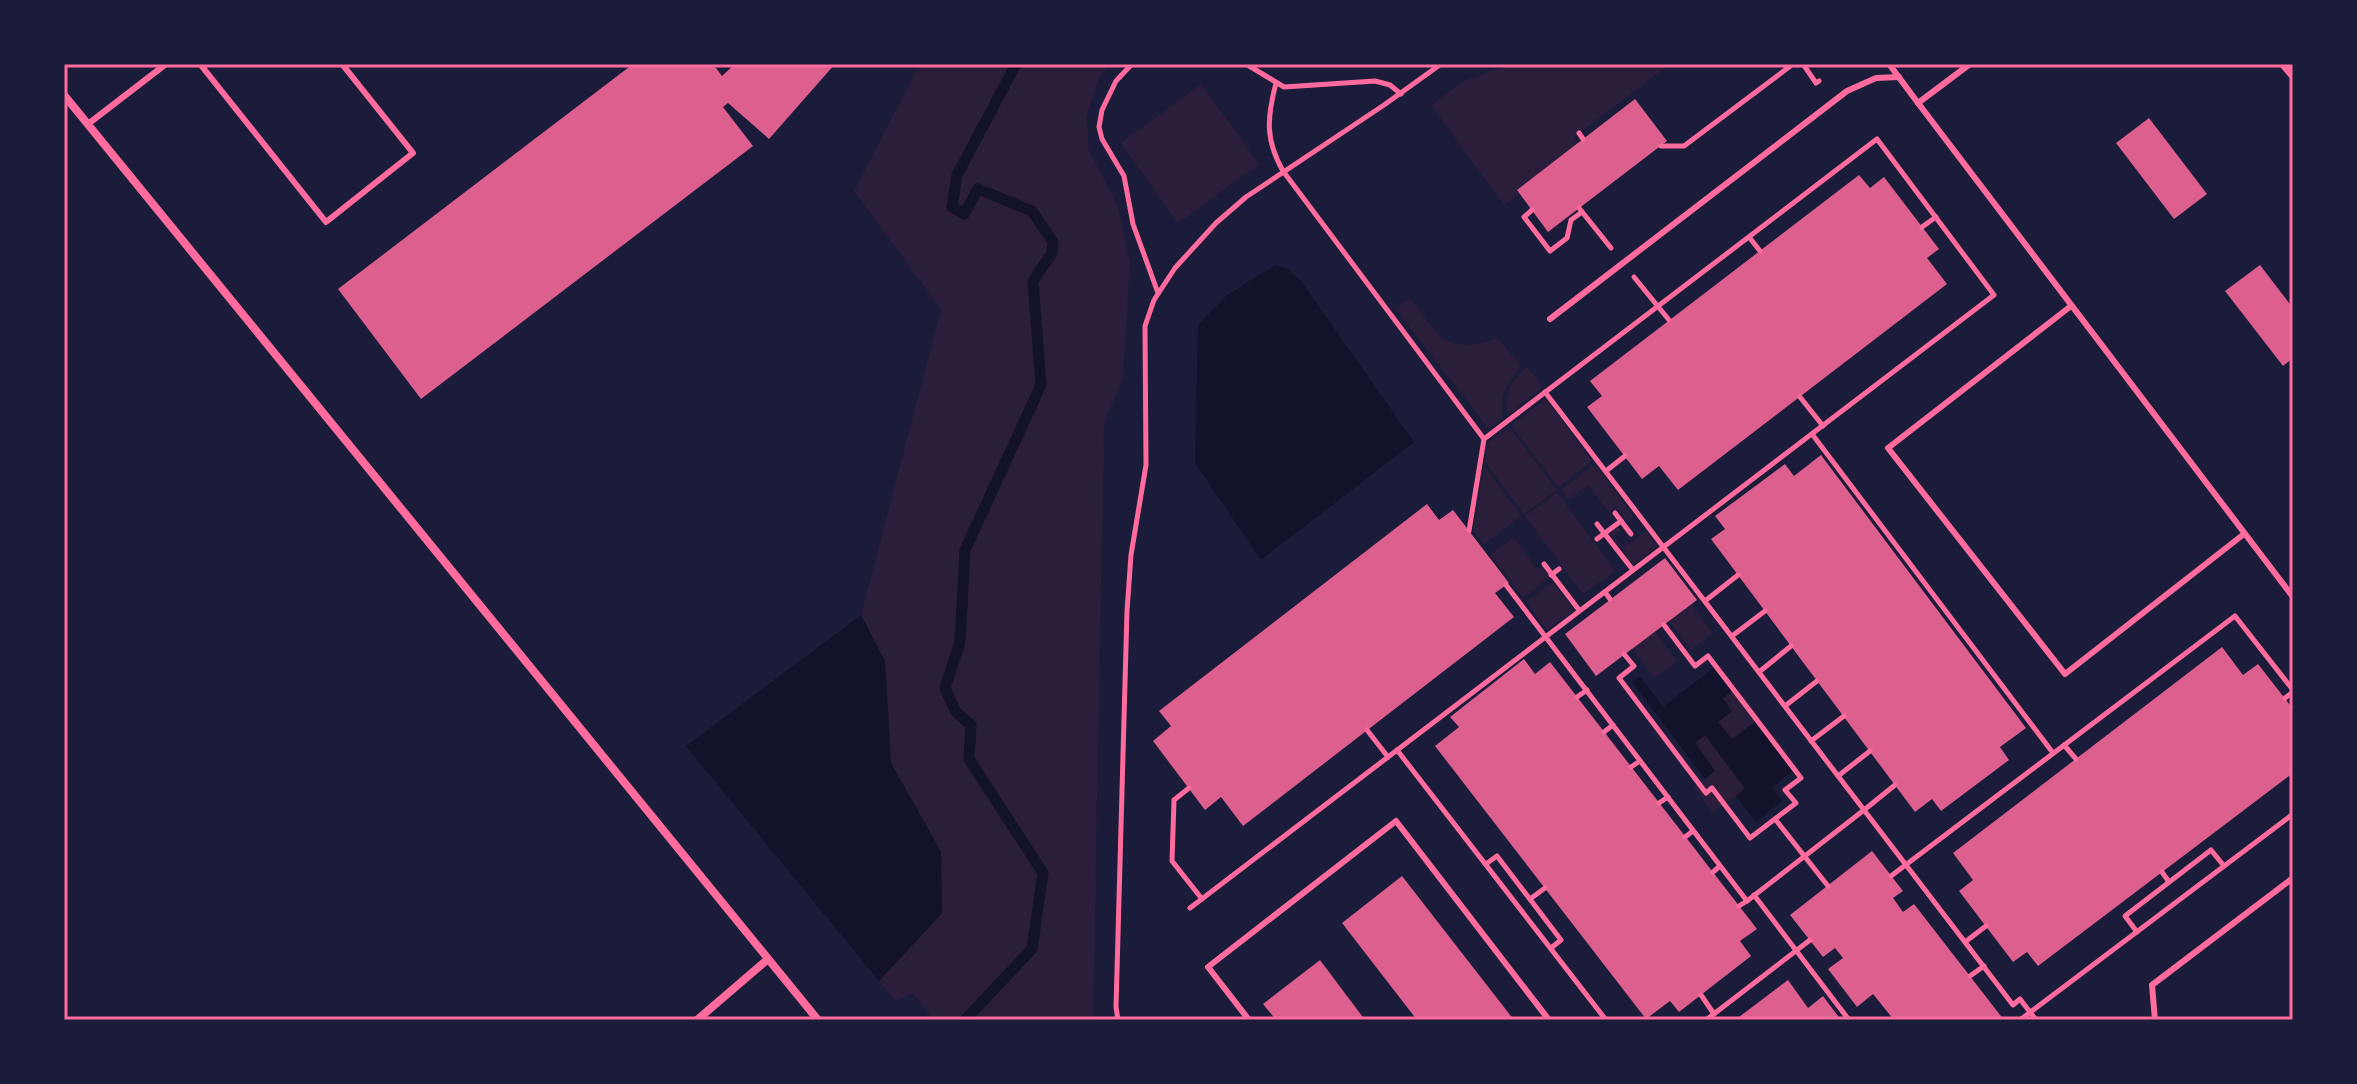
<svg xmlns="http://www.w3.org/2000/svg" width="2357" height="1084" font-family="Poppins,sans-serif">
  <rect width="100%" height="100%" fill="#1b1b3a"/>
  <g fill="#2a1e3b">
    <polygon points="920,64 1110,64 1099,78 1086,117 1089,151 1117,203 1130,262 1123,378 1104,424 1093,1020 934,1020 912,993 896,1001 879,981 942,913 941,852 891,763 885,661 861,615 941,309 854,191"/>
    <polygon points="1513,64 1670,64 1574,137 1578,143 1517,189 1519,194 1504,205 1431,105 1466,80"/>
    <polygon points="1201,84 1259,164 1178,223 1121,143"/>
    <path d="M 1410,298 C 1440,337 1445,356 1498,338 L 1521,366 C 1507,383 1499,395 1503,418 L 1489,429 L 1396,309 Z"/>
    <path d="M 1527,367 L 1543,387 L 1508,415 C 1502,394 1512,380 1527,367 Z"/>
    <polygon points="1546,399 1592,461 1558,487 1511,425"/>
    <polygon points="1509,427 1557,490 1524,514 1485,462 1487,444"/>
    <polygon points="1595,464 1634,517 1628,522 1616,507 1609,512 1588,485 1568,500 1561,490"/>
    <polygon points="1484,466 1521,516 1484,544 1473,530"/>
    <polygon points="1557,493 1615,571 1583,594 1525,516"/>
    <polygon points="1618,527 1621,530 1614,535 1623,548 1646,531 1657,547 1633,565 1610,533"/>
    <polygon points="1514,537 1537,569 1542,567 1550,577 1523,598 1490,554"/>
    <polygon points="1553,582 1574,610 1547,630 1526,602"/>
    <polygon points="1691,604 1713,633 1691,650 1669,621"/>
    <polygon points="1655,631 1677,661 1654,678 1632,648"/>
    <polygon points="1719,664 1798,767 1795,769 1732,740 1718,722 1723,698 1732,691 1714,668"/>
    <polygon points="1705,735 1745,789 1713,813 1694,787 1715,771 1695,742"/>
  </g>
  <g fill="#12122b">
    <polygon points="1275,265 1286,268 1301,281 1414,442 1261,560 1195,463 1198,325 1226,296"/>
    <polygon points="861,615 885,661 891,763 941,852 942,913 879,981 686,746"/>
    <polygon points="1714,668 1732,691 1723,698 1732,711 1718,722 1732,739 1756,721 1795,769 1772,787 1782,801 1756,822 1736,796 1745,788 1705,735 1695,743 1715,771 1705,779 1632,682 1640,676 1663,707"/>
  </g>
  <g fill="none" stroke-linecap="round" stroke-linejoin="round">
    <polyline stroke="#12122b" stroke-width="11" points="965,1020 1032,949 1043,873 969,759 971,725 956,712 945,688 960,642 965,550 1041,385 1033,281 1052,253 1053,242 1032,211 978,189 964,214 952,207 957,175 1016,64"/>
  </g>
  <g fill="#dd5f8e">
    <polygon points="633,64 713,64 722,76 735,64 835,64 769,139 728,103 723,107 753,146 421,399 338,289"/>
    <polygon points="1635,99 1667,141 1548,232 1517,190"/>
    <polygon points="2149,118 2207,194 2174,219 2116,143"/>
    <polygon points="1859,175 1870,188 1884,177 1939,249 1927,258 1947,284 1678,490 1659,466 1642,479 1587,407 1602,396 1590,381"/>
    <polygon points="2260,265 2293,308 2293,358 2283,366 2225,291"/>
    <polygon points="1821,455 2026,728 2000,747 2009,760 1941,811 1932,799 1915,812 1711,539 1725,529 1715,516 1785,464 1794,476"/>
    <polygon points="1427,504 1439,520 1453,510 1509,583 1495,593 1514,617 1243,826 1221,797 1205,810 1153,741 1171,726 1159,711"/>
    <polygon points="1665,558 1697,600 1596,676 1565,634"/>
    <polygon points="2222,647 2243,675 2258,664 2293,709 2293,773 2038,966 2027,952 2013,962 1959,891 1973,880 1953,853"/>
    <polygon points="1524,659 1535,674 1550,662 1757,929 1740,941 1751,956 1679,1012 1670,1001 1646,1019 1435,746 1459,727 1450,717"/>
    <polygon points="1872,851 1903,891 1893,898 1903,912 1914,904 2004,1020 1894,1020 1873,994 1857,1007 1828,969 1843,958 1835,948 1823,957 1790,915"/>
    <polygon points="1402,876 1514,1020 1417,1020 1342,923"/>
    <polygon points="1320,960 1365,1020 1276,1020 1263,1004"/>
    <polygon points="1788,980 1808,1008 1823,996 1841,1020 1735,1020"/>
  </g>
  <g fill="none" stroke-linecap="round" stroke-linejoin="round">
    <g stroke="#ff6b9d" stroke-width="5">
      <polyline points="1132,64 1116,81 1102,110 1099,127 1102,139 1124,176 1133,224 1158,293"/>
      <polyline points="1246,64 1284,87 1375,81 1390,85 1401,94"/>
      <polyline points="1803,64 1816,83 1819,81"/>
      <path d="M 1276,83 C 1267,118 1265,139 1283,171 L 1484,439"/>
      <polyline points="1579,133 1583,139"/>
      <polyline points="1661,146 1684,146 1793,64"/>
      <polyline points="1579,208 1611,248"/>
      <polyline points="1532,210 1524,217 1550,251 1567,238 1571,220 1582,212"/>
      <polyline points="1922,227 1936,217"/>
      <polyline points="1749,237 1760,251"/>
      <polyline points="1634,277 1669,320"/>
      <polyline points="1800,397 1823,426"/>
      <polyline points="1812,434 2053,753"/>
      <polyline points="1606,471 1625,456"/>
      <polyline points="1615,513 1631,534"/>
      <polyline points="1597,524 1633,570"/>
      <polyline points="1597,539 1621,521"/>
      <polyline points="1544,564 1579,610"/>
      <polyline points="1551,575 1559,569"/>
      <polyline points="1506,585 1747,901 1864,810 1545,392"/>
      <polyline points="1605,592 1610,599"/>
      <polyline points="1705,601 1738,575"/>
      <polyline points="1732,636 1765,611"/>
      <polyline points="1624,654 1634,666 1619,678 1706,793 1712,788 1750,838 1796,803 1785,790 1801,778 1708,656 1695,666 1664,625"/>
      <polyline points="1759,672 1791,646"/>
      <polyline points="1577,697 1587,690"/>
      <polyline points="2285,698 2293,692"/>
      <polyline points="1785,706 1817,681"/>
      <polyline points="1367,730 1388,757"/>
      <polyline points="1604,732 1613,725"/>
      <polyline points="1811,741 1844,716"/>
      <polyline points="2064,745 2076,759"/>
      <polyline points="1397,750 1606,1020"/>
      <polyline points="1631,767 1640,761"/>
      <polyline points="1838,776 1870,751"/>
      <polyline points="1895,785 1864,810 2013,1005 2020,999 2036,1020"/>
      <polyline points="1189,788 1174,800 1172,861 1202,899"/>
      <polyline points="1659,803 1668,797"/>
      <polyline points="1775,819 1828,886"/>
      <polyline points="1685,837 1693,831"/>
      <polyline points="1486,864 1497,856 1561,940 1551,948"/>
      <polyline points="1713,872 1720,866"/>
      <polyline points="2162,872 2169,882"/>
      <polyline points="1891,876 2235,616 2293,690"/>
      <polyline points="1754,895 1849,1020"/>
      <polyline points="1530,899 1545,888"/>
      <polyline points="1739,906 1747,901"/>
      <polyline points="1190,908 1994,295 1877,139 1484,439 1469,531"/>
      <polyline points="2137,932 2125,916 2211,850 2224,866"/>
      <polyline points="1965,942 1986,926"/>
      <polyline points="1970,976 1984,966"/>
      <polyline points="1701,995 1714,1014"/>
      <polyline points="1118,1020 1116,1007 1127,611 1131,555 1146,465 1145,326 1154,300 1175,268 1216,223 1246,197 1384,105 1441,64"/>
      <polyline points="1706,1020 1810,940"/>
      <polyline points="2020,1020 2293,814"/>
    </g>
    <g stroke="#ff6b9d" stroke-width="6">
      <polyline points="200,64 326,222 413,153 342,64"/>
      <polyline points="1889,64 1918,103"/>
      <polyline points="1970,64 1918,103 2293,597"/>
      <polyline points="88,124 166,64"/>
      <polyline points="2071,306 1888,448 2065,674 2244,534"/>
      <polyline points="1550,319 1847,91 1876,78 1899,77"/>
      <polyline points="1249,1020 1208,967 1396,821 1549,1020"/>
      <polyline points="2155,1020 2152,985 2293,878"/>
    </g>
    <g stroke="#ff6b9d" stroke-width="8">
      <polyline points="2283,64 2293,76"/>
      <polyline points="64,95 818,1020"/>
      <polyline points="697,1020 768,959"/>
    </g>
  </g>
  <rect width="2357" height="1084" fill="none" stroke="#1b1b3a" stroke-width="132"/>
  <rect x="66" y="66" width="2225" height="952" fill="none" stroke="#ff6b9d" stroke-width="3"/>
</svg>
